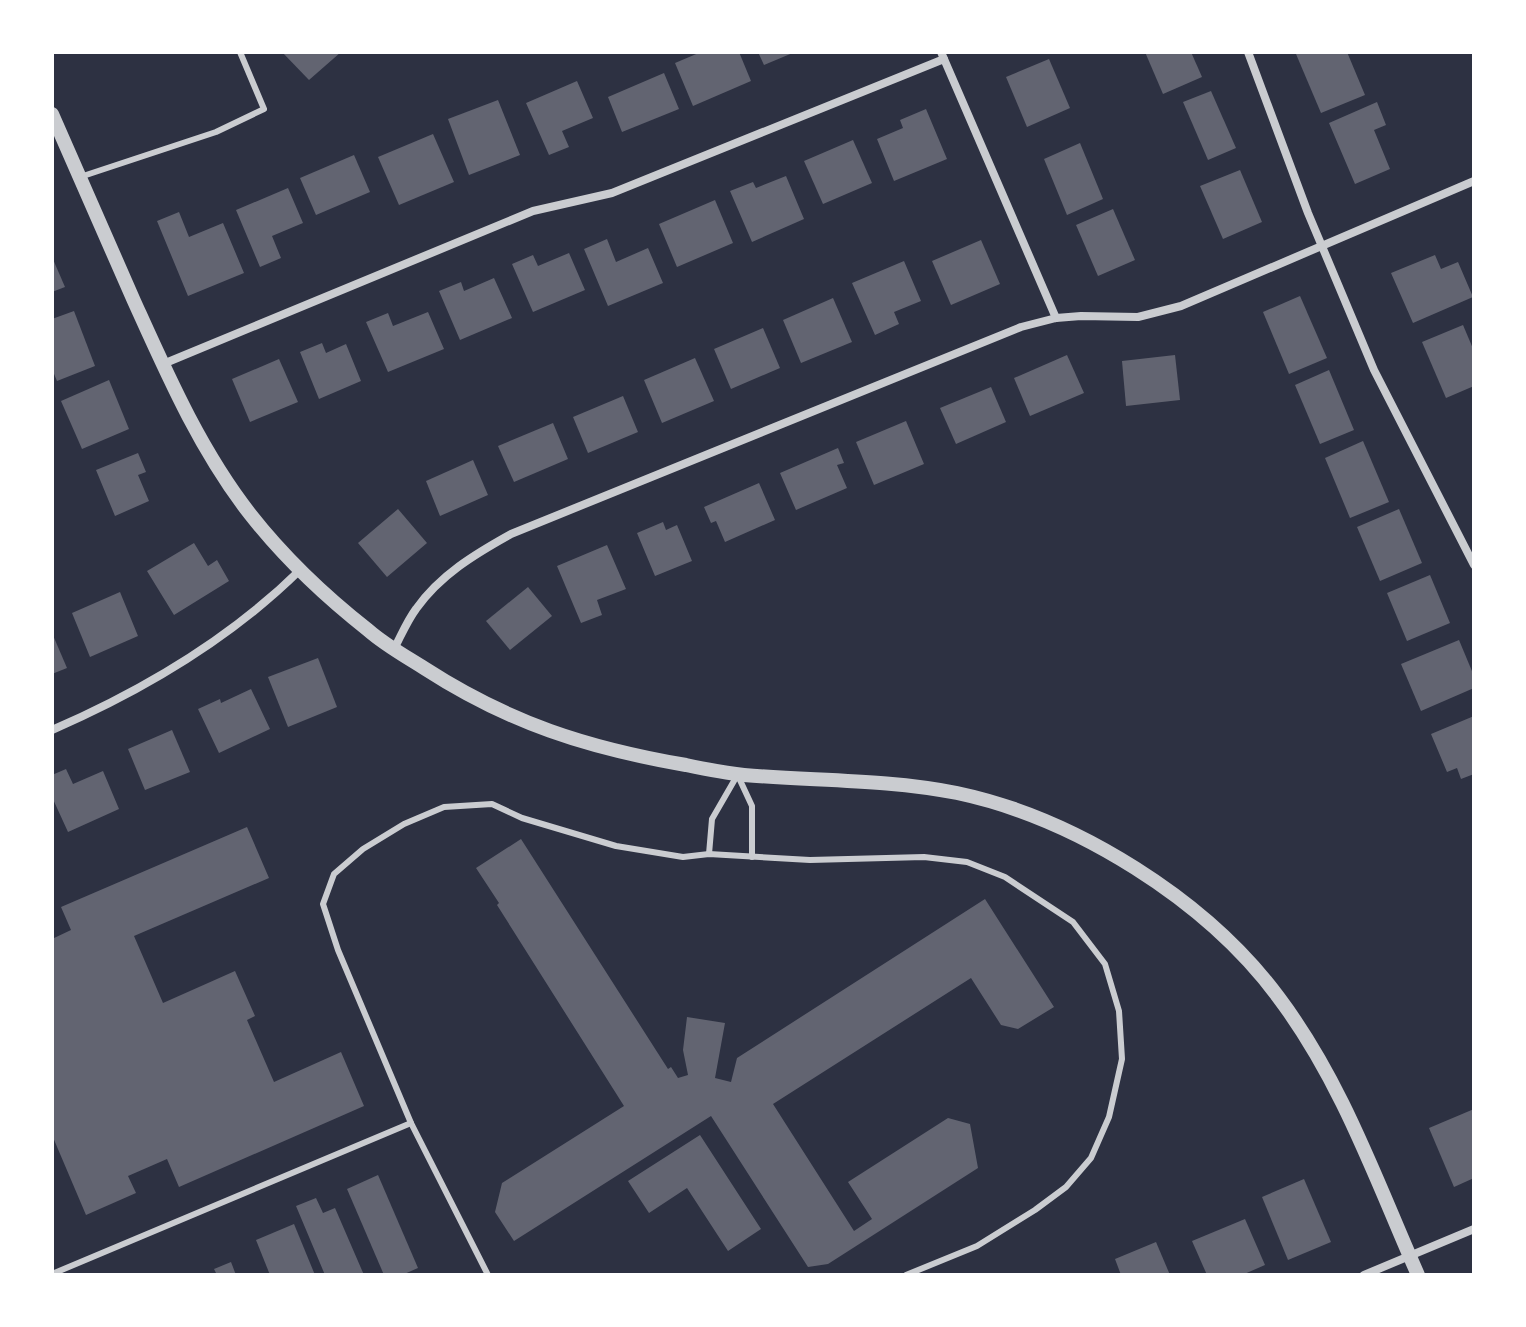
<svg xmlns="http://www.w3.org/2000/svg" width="1526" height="1327" font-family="Inter,sans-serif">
  <rect width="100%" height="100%" fill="#2d3142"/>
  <g fill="#626471">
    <polygon points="282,52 341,52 309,80"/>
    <polygon points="701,52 739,52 751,81 693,106 675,63"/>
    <polygon points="758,52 795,52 764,65"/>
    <polygon points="1145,52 1191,52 1202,77 1163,94"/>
    <polygon points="1300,52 1347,52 1365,95 1321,113 1296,54"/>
    <polygon points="1049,59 1070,108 1027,127 1006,77"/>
    <polygon points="664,73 679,109 622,132 608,97"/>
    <polygon points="577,81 593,118 562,131 569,147 549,155 526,103"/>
    <polygon points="1211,91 1236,148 1208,160 1183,102"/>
    <polygon points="498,100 520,155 469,175 448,119"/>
    <polygon points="1377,102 1386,125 1374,130 1390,169 1355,184 1329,123"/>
    <polygon points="926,109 947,159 894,181 877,139 903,128 900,120"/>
    <polygon points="433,134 454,182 399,205 378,157"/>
    <polygon points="853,140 872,183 823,204 804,161"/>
    <polygon points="1080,143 1103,199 1067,215 1044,159"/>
    <polygon points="354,155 370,192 316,215 300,178"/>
    <polygon points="1240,170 1262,222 1223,239 1200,186"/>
    <polygon points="786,176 804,219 752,242 730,191 753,182 756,188"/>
    <polygon points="288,188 303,223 272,236 281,258 260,267 236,210"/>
    <polygon points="715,200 733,243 677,267 659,224"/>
    <polygon points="1113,209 1135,260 1098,276 1076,225"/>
    <polygon points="179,212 189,237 223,223 244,273 188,296 157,221"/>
    <polygon points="607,239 616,262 648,248 663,283 608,306 584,249"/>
    <polygon points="981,240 1000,284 951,305 932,261"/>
    <polygon points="569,253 585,290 533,312 512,264 533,255 538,266"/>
    <polygon points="1435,255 1441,269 1458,262 1473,297 1413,323 1391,273"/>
    <polygon points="52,257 65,287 52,292"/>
    <polygon points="904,261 921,301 894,312 899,324 875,335 852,283"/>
    <polygon points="494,278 512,318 460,340 439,291 461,282 464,291"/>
    <polygon points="1300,296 1327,358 1289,374 1263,312"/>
    <polygon points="833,298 852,342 801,363 783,320"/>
    <polygon points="74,311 95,366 57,381 52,369 52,319"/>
    <polygon points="428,312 444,349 388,372 366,322 388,313 393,326"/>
    <polygon points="1463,325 1474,351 1474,386 1446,398 1422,342"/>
    <polygon points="763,328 780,368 731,389 714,349"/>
    <polygon points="322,343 326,353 346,344 361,381 319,399 300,352"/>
    <polygon points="1067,355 1084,393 1030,416 1014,378"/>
    <polygon points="1175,355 1180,400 1126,406 1122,361"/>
    <polygon points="695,358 714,401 662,423 644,380"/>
    <polygon points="279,359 298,402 250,422 232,379"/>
    <polygon points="1329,370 1354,430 1320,444 1295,385"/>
    <polygon points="109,380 129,429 82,449 61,401"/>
    <polygon points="991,387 1006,422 956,444 940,408"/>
    <polygon points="623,396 638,432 588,453 573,417"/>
    <polygon points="906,421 924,464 874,485 856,442"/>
    <polygon points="553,423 568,459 514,482 498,446"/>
    <polygon points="1363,441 1389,502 1350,518 1325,458"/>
    <polygon points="838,448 844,463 837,465 847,488 796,510 780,473"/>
    <polygon points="138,453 146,472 138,475 149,501 115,516 96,470"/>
    <polygon points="473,460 488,495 440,516 426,481"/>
    <polygon points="759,483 775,520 725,542 716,521 711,523 704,507"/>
    <polygon points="398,509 427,543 387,577 358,543"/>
    <polygon points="1399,509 1422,563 1380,581 1357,527"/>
    <polygon points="663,522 666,530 677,525 692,561 655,576 637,533"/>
    <polygon points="194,543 208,566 217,560 229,581 174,615 147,571"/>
    <polygon points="607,545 626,589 597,600 602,615 581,623 557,566"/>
    <polygon points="1430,575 1450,623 1407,641 1387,593"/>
    <polygon points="528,587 552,616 510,650 486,621"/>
    <polygon points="120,592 138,636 90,657 72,613"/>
    <polygon points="52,633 67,668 52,674"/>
    <polygon points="1459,640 1474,676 1474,688 1421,711 1401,664"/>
    <polygon points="318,658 337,707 288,727 268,677"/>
    <polygon points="251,689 270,729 219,753 198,709 220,699 221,703"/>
    <polygon points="1474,716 1474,774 1461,779 1457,768 1447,772 1431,734"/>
    <polygon points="172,730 190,772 145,790 128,749"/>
    <polygon points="66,769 73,784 103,771 119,809 68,832 52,797 52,775"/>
    <polygon points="247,827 269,878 134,936 163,1003 235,971 255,1016 247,1020 274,1082 341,1052 364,1106 179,1187 167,1159 128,1176 136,1193 86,1215 52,1135 52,939 71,930 61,907"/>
    <polygon points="521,839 668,1069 671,1067 678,1078 688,1075 683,1050 687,1017 725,1023 715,1078 731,1082 737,1058 985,899 1054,1007 1018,1029 1001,1025 971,978 773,1104 854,1231 872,1219 848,1182 948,1118 970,1124 978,1168 828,1264 808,1267 711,1116 514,1241 495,1212 502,1183 624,1106 497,905 499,903 476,868"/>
    <polygon points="1474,1109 1474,1178 1454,1187 1429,1128"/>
    <polygon points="700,1135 761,1229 728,1251 687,1188 649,1213 628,1181"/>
    <polygon points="378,1175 418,1268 402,1275 384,1275 347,1189"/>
    <polygon points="1304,1179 1331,1242 1288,1260 1262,1197"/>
    <polygon points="316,1198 323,1213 335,1208 364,1275 325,1275 296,1206"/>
    <polygon points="1245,1219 1265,1265 1242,1275 1207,1275 1192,1241"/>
    <polygon points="294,1224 315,1275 270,1275 256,1240"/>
    <polygon points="1156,1242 1170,1275 1121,1275 1115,1259"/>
    <polygon points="231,1262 236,1275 217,1275 214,1269"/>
  </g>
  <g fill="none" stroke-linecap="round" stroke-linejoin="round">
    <g stroke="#caccd0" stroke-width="6">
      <polyline points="80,177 216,132 264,109 240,52"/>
      <polyline points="739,778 752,806 752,857"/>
      <polyline points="709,854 712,819 738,774"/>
      <polyline points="52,1274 411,1123"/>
      <polyline points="488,1275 411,1123 338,950 323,904 334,874 363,849 404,824 444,807 492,804 522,818 616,846 683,857 709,854 810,860 924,857 967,862 1005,877 1073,922 1105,964 1119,1011 1122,1059 1109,1117 1091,1158 1066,1187 1035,1210 977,1246 906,1275"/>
    </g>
    <g stroke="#caccd0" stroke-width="8">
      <polyline points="941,52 1056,318"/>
      <polyline points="1248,52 1308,213 1374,370 1474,565"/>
      <polyline points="163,364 533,211 612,193 944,59"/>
      <path d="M 394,649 C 401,636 407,621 416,609 C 440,575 475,554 511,534 L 1021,327 L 1056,318 L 1081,316 L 1138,317 L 1181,306 L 1474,181"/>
      <path d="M 52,730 C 144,690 229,640 300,570"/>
      <polyline points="1364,1275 1474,1229"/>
    </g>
    <path stroke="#caccd0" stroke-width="14" d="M 52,114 C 79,176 107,238 134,301 C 167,374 200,450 250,514 C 283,556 326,597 368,630 C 385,645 405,656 424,668 C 509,723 587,748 686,765 C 705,769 724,773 744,775 C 815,781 887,779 957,793 C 1075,818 1207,900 1279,998 C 1342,1082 1376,1180 1418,1275"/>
  </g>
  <rect width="1526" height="1327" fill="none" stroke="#ffffff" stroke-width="108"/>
</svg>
